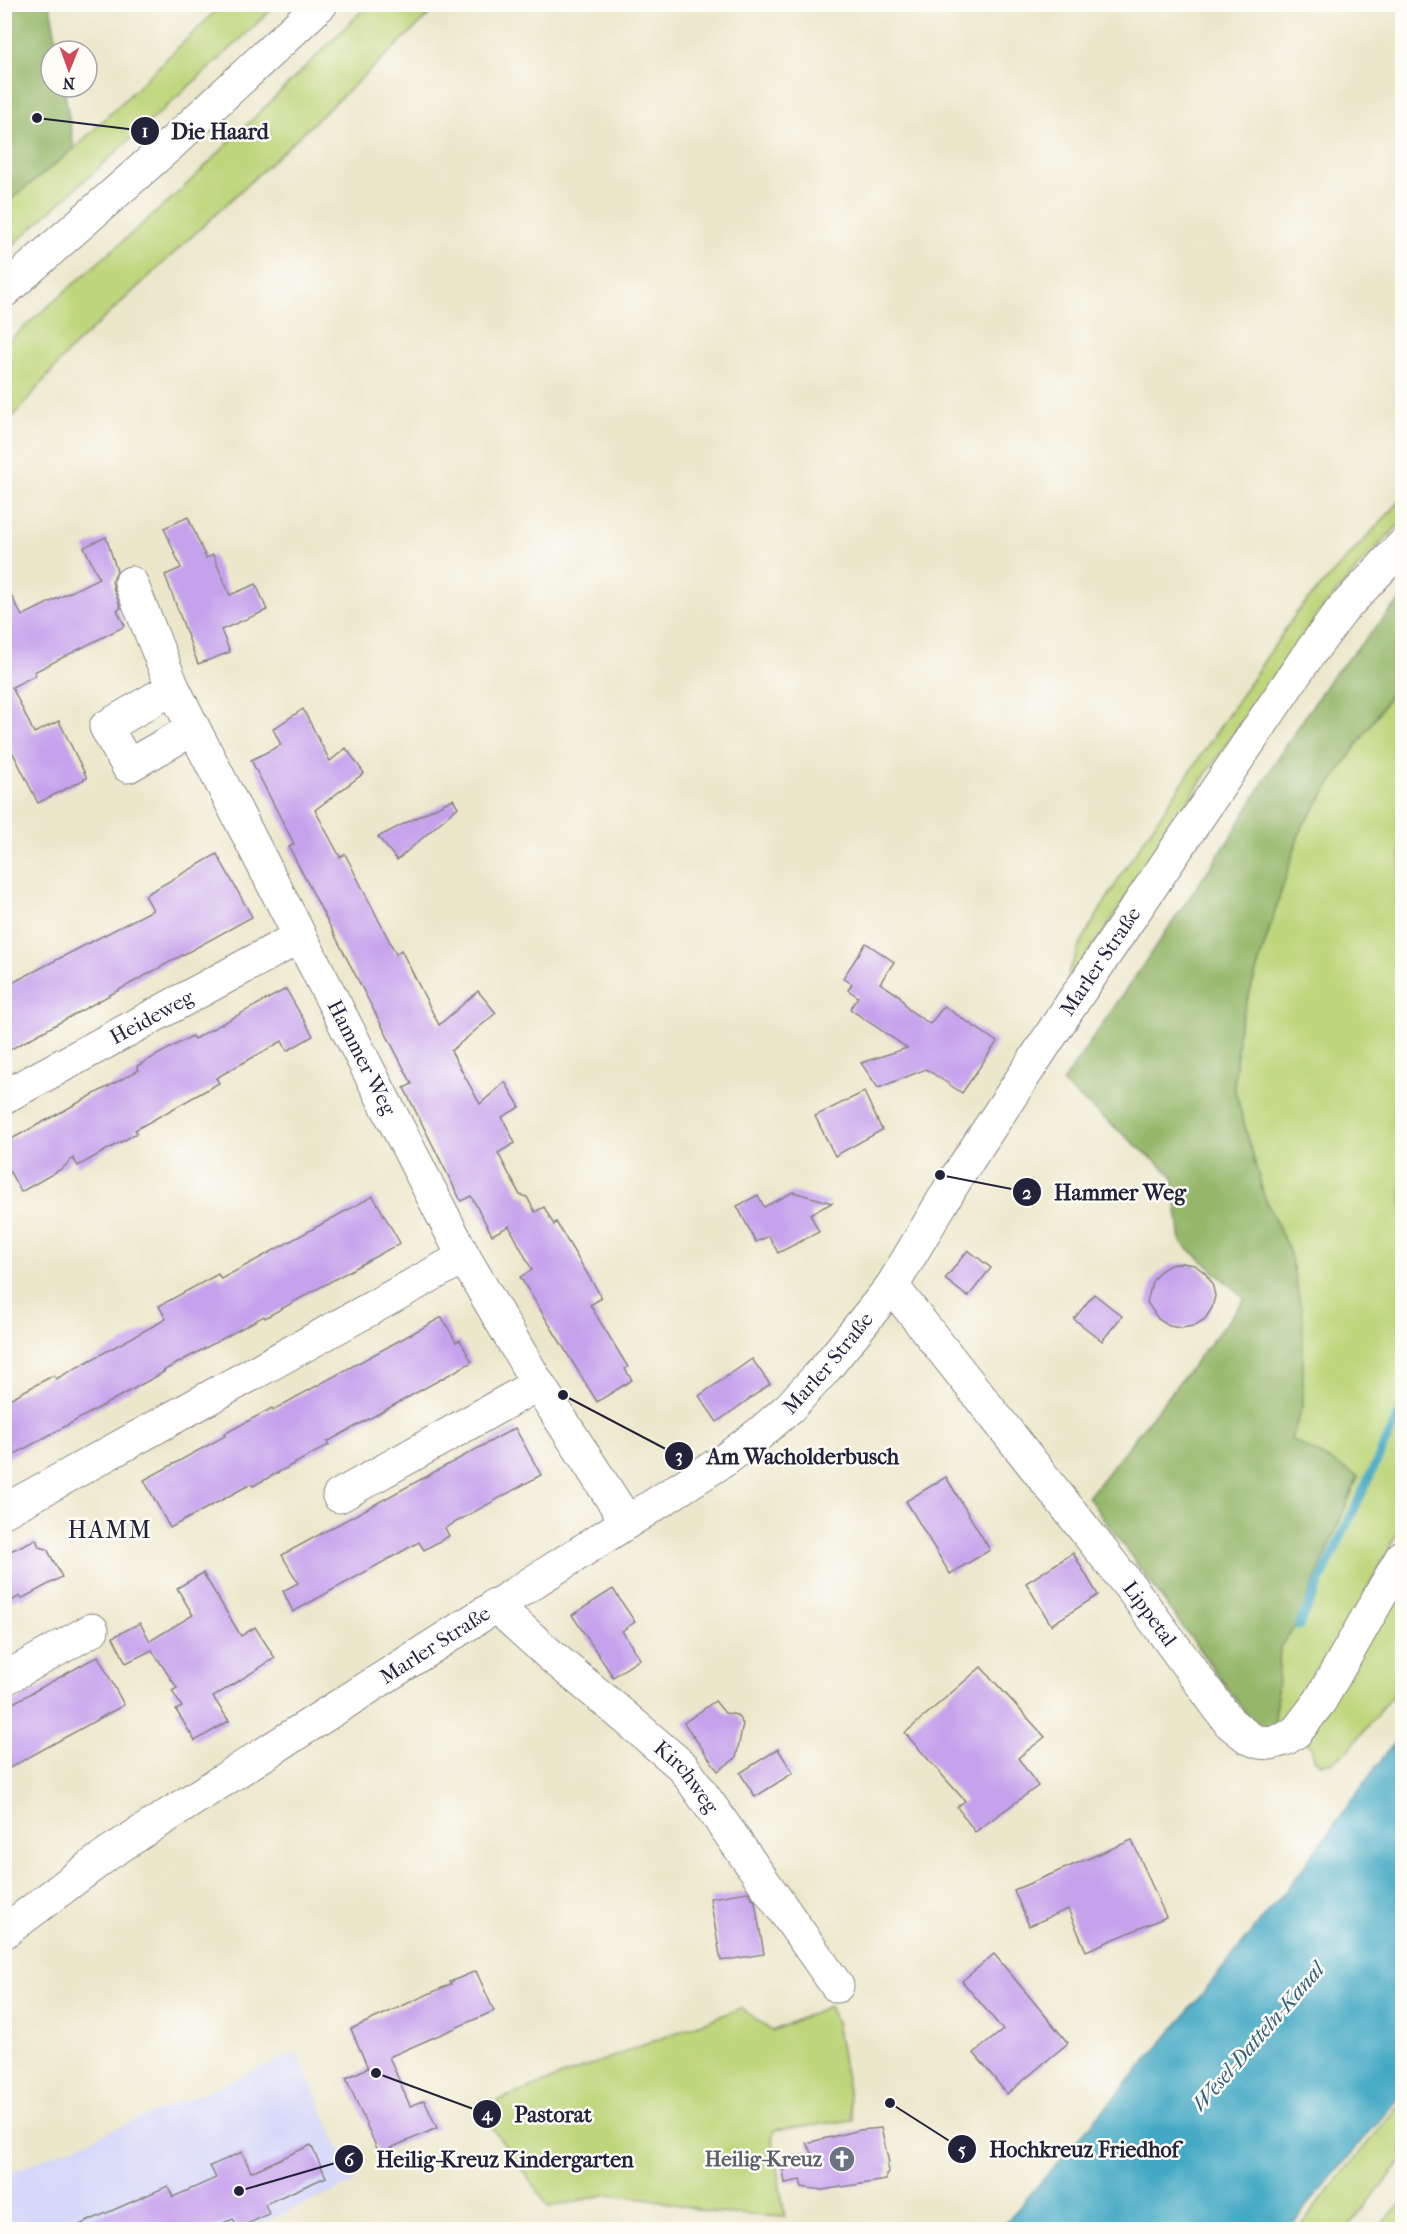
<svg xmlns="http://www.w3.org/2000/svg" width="1407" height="2234" font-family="'IM FELL French Canon',serif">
  <rect width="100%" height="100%" fill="#fdfcf7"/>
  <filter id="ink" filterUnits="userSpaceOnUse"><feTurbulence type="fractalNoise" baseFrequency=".0167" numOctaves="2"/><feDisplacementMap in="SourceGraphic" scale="12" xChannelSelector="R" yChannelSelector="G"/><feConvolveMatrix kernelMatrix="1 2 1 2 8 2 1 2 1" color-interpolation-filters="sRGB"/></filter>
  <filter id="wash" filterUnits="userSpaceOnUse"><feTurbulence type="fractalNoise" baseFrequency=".008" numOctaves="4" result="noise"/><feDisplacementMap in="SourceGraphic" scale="24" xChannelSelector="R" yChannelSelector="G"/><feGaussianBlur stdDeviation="1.35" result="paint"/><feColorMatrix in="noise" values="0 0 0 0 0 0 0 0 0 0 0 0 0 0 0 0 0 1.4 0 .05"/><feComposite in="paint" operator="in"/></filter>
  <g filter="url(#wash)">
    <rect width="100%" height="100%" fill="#ece7cb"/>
    <polygon fill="#d6d8f9" points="297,2053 355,2183 249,2229 5,2230 5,2175"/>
    <g fill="#bed67b" stroke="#707c5b" stroke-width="1.5">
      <polygon points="369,4 440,5 69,351 5,426 5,344 178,193"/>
      <polygon points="222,5 276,5 227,52 5,252 5,204 74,149"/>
      <polygon points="1402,499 1402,522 1370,554 1318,614 1203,778 1103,933 1070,976 1068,973 1083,939 1126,867 1297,612"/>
      <polygon points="1402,678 1402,834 1398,877 1402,926 1402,1525 1312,1692 1274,1734 1280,1647 1297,1623 1358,1477 1290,1439 1303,1406 1302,1314 1290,1253 1264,1196 1234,1087 1239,1027 1301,828"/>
      <polygon points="1402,1572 1402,1683 1349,1750 1330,1763 1321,1764 1314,1759 1311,1746 1301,1739"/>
      <polygon points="829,2006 836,2022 853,2120 774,2130 772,2139 785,2217 716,2213 651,2199 609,2194 549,2207 478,2108 741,2008 772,2031"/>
      <polygon points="1402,2101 1402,2161 1347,2229 1297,2229"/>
      <polygon points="1402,2202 1402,2229 1380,2229"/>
    </g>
    <g fill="#96b76b" stroke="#5c6c53" stroke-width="1.5">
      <polygon points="5,4 50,5 58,51 51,51 51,87 64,87 74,149 5,204"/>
      <polygon points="1402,598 1402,678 1301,828 1239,1027 1234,1087 1264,1196 1290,1253 1303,1318 1303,1406 1291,1439 1358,1476 1297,1624 1280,1647 1274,1734 1258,1730 1088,1497 1245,1299 1181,1242 1173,1176 1062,1083 1229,840 1276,761 1330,679"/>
    </g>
    <polygon fill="#43a8c3" stroke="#32657f" stroke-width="1.5" points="1402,1731 1402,2094 1288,2229 1000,2229 1167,2037 1298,1875"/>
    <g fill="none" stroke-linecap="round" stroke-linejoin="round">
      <polyline stroke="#43a8c3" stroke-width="9" points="1299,1626 1402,1408"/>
    </g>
    <g id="blocks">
      <g fill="#c6a2ec">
        <polygon points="188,517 206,558 213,555 230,595 256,584 267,610 221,630 230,652 198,664 165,575 181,568 164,528"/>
        <polygon points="106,537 117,571 112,581 114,590 121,608 117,610 125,626 34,672 36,675 12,687 34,733 59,721 87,778 38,803 4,735 4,582 22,616 99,578 84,547"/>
        <polygon points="303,709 330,761 346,748 364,773 315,810 340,857 345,854 396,954 401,950 439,1025 478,991 496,1013 451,1051 480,1104 505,1082 520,1107 502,1117 515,1143 498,1153 520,1195 527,1197 535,1212 544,1207 554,1225 556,1222 602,1298 590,1305 628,1367 625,1369 632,1380 597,1402 520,1277 532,1270 509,1226 492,1235 471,1196 461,1201 404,1088 412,1084 289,847 294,844 251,760 281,745 273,729"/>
        <polygon points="453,799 458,807 397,860 378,837"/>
        <polygon points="217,854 252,917 4,1053 4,987 153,910 145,895"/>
        <polygon points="866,943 894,962 880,983 900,996 908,1009 930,1024 944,1006 997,1042 962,1093 926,1069 878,1088 861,1063 907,1048 850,1009 858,997 848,990 852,984 843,978"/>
        <polygon points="286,989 313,1036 287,1051 282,1041 216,1078 219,1083 135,1130 137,1133 78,1166 73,1158 63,1168 21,1192 4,1161 4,1143 139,1070 137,1066 192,1036 194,1039"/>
        <polygon points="864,1092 882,1130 835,1156 815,1116"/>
        <polygon points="793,1192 832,1203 810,1214 819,1232 778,1253 769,1236 756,1242 737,1206 758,1195 764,1207"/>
        <polygon points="373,1196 400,1243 265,1318 264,1316 163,1371 164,1372 4,1460 4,1402 54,1375 56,1379 166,1319 159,1306 218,1274 221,1279"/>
        <polygon points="968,1250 991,1268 968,1297 945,1279"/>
        <polygon points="1182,1263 1195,1265 1205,1273 1212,1283 1215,1296 1212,1308 1205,1319 1194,1326 1181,1328 1169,1326 1158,1319 1147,1302 1152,1282 1159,1272 1170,1265"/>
        <polygon points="1094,1294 1122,1316 1102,1341 1074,1319"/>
        <polygon points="442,1317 456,1342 460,1340 472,1362 327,1442 329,1445 253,1486 251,1484 170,1528 144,1480 225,1436 224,1434 272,1408 273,1410"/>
        <polygon points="752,1359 770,1384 717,1422 699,1396"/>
        <polygon points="515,1428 541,1475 445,1528 449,1536 424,1550 419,1542 293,1612 283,1591 298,1583 282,1555"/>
        <polygon points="946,1477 990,1550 950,1574 906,1501"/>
        <polygon points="36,1539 39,1547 47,1549 62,1577 21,1599 20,1596 4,1605 4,1554"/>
        <polygon points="1073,1553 1098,1595 1051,1625 1026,1583"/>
        <polygon points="203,1573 241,1636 255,1627 275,1658 213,1697 229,1721 195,1741 176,1710 182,1707 172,1691 177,1688 152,1650 126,1663 113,1637 140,1623 150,1641 193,1615 177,1588"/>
        <polygon points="613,1589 635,1622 622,1631 640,1659 613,1677 572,1615"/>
        <polygon points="98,1656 124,1705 4,1771 4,1708"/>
        <polygon points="981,1667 1045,1737 1018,1758 1038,1786 975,1832 957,1807 965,1801 905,1733"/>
        <polygon points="715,1701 725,1713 737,1715 743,1724 736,1758 718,1771 684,1723"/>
        <polygon points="778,1749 793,1773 755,1797 740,1773"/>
        <polygon points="1132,1840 1166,1917 1086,1951 1068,1909 1029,1926 1014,1890"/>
        <polygon points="748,1892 755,1902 764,1954 721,1961 710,1898"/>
        <polygon points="994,1954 1068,2043 1007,2094 974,2053 1003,2030 962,1981"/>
        <polygon points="476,1971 494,2011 389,2057 410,2106 424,2100 437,2128 379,2153 346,2078 368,2068 351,2029 451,1984 450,1982"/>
        <polygon points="881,2128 889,2163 887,2164 888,2173 886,2174 886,2180 822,2190 802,2187 800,2180 785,2183 781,2158 813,2154 806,2143 860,2130"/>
        <polygon points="311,2145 326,2177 265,2204 269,2214 238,2228 233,2219 209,2229 70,2229 168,2186 173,2197 216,2178 210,2166 242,2152 251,2172"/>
      </g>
    </g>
  </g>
  <g filter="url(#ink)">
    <use href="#blocks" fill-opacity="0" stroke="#878483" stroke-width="1.5"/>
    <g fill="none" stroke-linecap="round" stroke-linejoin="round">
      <defs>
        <g id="minor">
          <polyline points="131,583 173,688"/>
          <path id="s1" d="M 193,729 L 128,766 L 106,727 L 173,688 L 464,1257 L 538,1384 L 627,1522"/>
          <path id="s2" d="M 4,1097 L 299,937"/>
          <path id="s3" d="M 892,1286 L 1134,1592 L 1230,1723 L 1249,1738 L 1259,1742 L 1271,1743 L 1285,1739 L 1297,1731 L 1320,1701 L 1402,1557"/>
          <polyline points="339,1496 538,1384"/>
          <polyline points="4,1511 464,1257"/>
          <path id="s4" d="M 495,1605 L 550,1655 L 613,1707 L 683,1767 L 837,1986"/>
          <polyline points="4,1679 92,1630"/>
        </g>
        <g id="major">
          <path id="s5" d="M 4,1932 L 109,1853 L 726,1459 L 759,1434 L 789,1408 L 825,1369 L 892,1286 L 957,1177 L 1074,1000 L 1306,658 L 1342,610 L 1402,546"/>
        </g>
        <polyline id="highway" points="4,291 173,142 321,4"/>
      </defs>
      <use href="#minor" stroke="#878483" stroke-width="35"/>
      <use href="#major" stroke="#878483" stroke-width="35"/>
      <use href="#highway" stroke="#878483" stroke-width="35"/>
      <use href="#minor" stroke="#fff" stroke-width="33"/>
      <use href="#major" stroke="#fff" stroke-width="33"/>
      <use href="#highway" stroke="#fff" stroke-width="33"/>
    </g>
  </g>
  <defs>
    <symbol id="church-disc" viewBox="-11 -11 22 22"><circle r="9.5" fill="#6b7280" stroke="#fdfcf7"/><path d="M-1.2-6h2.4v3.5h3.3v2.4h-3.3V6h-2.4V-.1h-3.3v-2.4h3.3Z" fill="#fff"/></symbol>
  </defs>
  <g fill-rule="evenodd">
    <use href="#church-disc" x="827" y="2144" width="30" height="30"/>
  </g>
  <g text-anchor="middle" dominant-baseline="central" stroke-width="5" stroke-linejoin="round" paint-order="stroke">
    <g font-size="21" fill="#22223b" stroke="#fdfcf7">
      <text stroke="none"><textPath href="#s5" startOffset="1490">Marler Straße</textPath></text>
      <text stroke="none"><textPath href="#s2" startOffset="168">Heideweg</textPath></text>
      <text stroke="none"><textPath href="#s1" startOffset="612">Hammer Weg</textPath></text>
      <text stroke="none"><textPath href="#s5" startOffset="1004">Marler Straße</textPath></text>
      <text stroke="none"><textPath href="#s3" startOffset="417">Lippetal</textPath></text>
      <text stroke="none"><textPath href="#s5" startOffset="518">Marler Straße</textPath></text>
      <text stroke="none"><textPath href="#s4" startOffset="258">Kirchweg</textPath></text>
    </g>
    <g font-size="21" font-weight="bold" fill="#5b616d" stroke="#fdfcf7" text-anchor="end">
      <text x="822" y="2159">Heilig-Kreuz</text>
    </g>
    <g font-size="22" font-style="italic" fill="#315e78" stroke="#fdfcf7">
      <text transform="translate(1258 2037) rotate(-49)">Wesel-Datteln-Kanal</text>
    </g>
    <g font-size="24" letter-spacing="1.5" fill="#22223b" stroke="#fdfcf7">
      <text x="110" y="1530">HAMM</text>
    </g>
  </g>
  <path fill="none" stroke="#22223b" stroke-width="2" d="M37 118L145 131M940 1175L1027 1192M563 1395L679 1456M376 2073L487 2114M890 2103L962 2149M239 2191L349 2159"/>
  <g fill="#22223b" stroke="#fdfcf7" stroke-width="2">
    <circle cx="37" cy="118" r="6"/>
    <circle cx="940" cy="1175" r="6"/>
    <circle cx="563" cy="1395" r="6"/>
    <circle cx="376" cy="2073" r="6"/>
    <circle cx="890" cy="2103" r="6"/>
    <circle cx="239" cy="2191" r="6"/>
    <circle cx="145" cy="131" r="15"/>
    <circle cx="1027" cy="1192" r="15"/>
    <circle cx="679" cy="1456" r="15"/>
    <circle cx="487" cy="2114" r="15"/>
    <circle cx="962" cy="2149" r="15"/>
    <circle cx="349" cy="2159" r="15"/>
  </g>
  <g font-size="18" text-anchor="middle" font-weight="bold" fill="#fff">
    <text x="145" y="137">1</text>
    <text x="1027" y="1199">2</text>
    <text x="679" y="1462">3</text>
    <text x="487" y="2120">4</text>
    <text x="962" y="2156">5</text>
    <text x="349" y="2166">6</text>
  </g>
  <g font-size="22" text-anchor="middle" font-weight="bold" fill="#22223b" stroke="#fdfcf7" stroke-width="5" stroke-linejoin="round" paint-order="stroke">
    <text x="220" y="139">Die Haard</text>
    <text x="1120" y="1200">Hammer Weg</text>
    <text x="803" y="1464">Am Wacholderbusch</text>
    <text x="553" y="2122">Pastorat</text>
    <text x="1084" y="2157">Hochkreuz Friedhof</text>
    <text x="505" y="2167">Heilig-Kreuz Kindergarten</text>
  </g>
  <rect width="1407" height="2234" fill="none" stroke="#fdfcf7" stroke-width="24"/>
  <g transform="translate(69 69) rotate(181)"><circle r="28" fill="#fdfcf7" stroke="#a5a5ac" stroke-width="1.5"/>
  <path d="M0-4.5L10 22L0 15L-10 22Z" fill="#d1495b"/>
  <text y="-9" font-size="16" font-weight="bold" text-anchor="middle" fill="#22223b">N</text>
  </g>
</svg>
